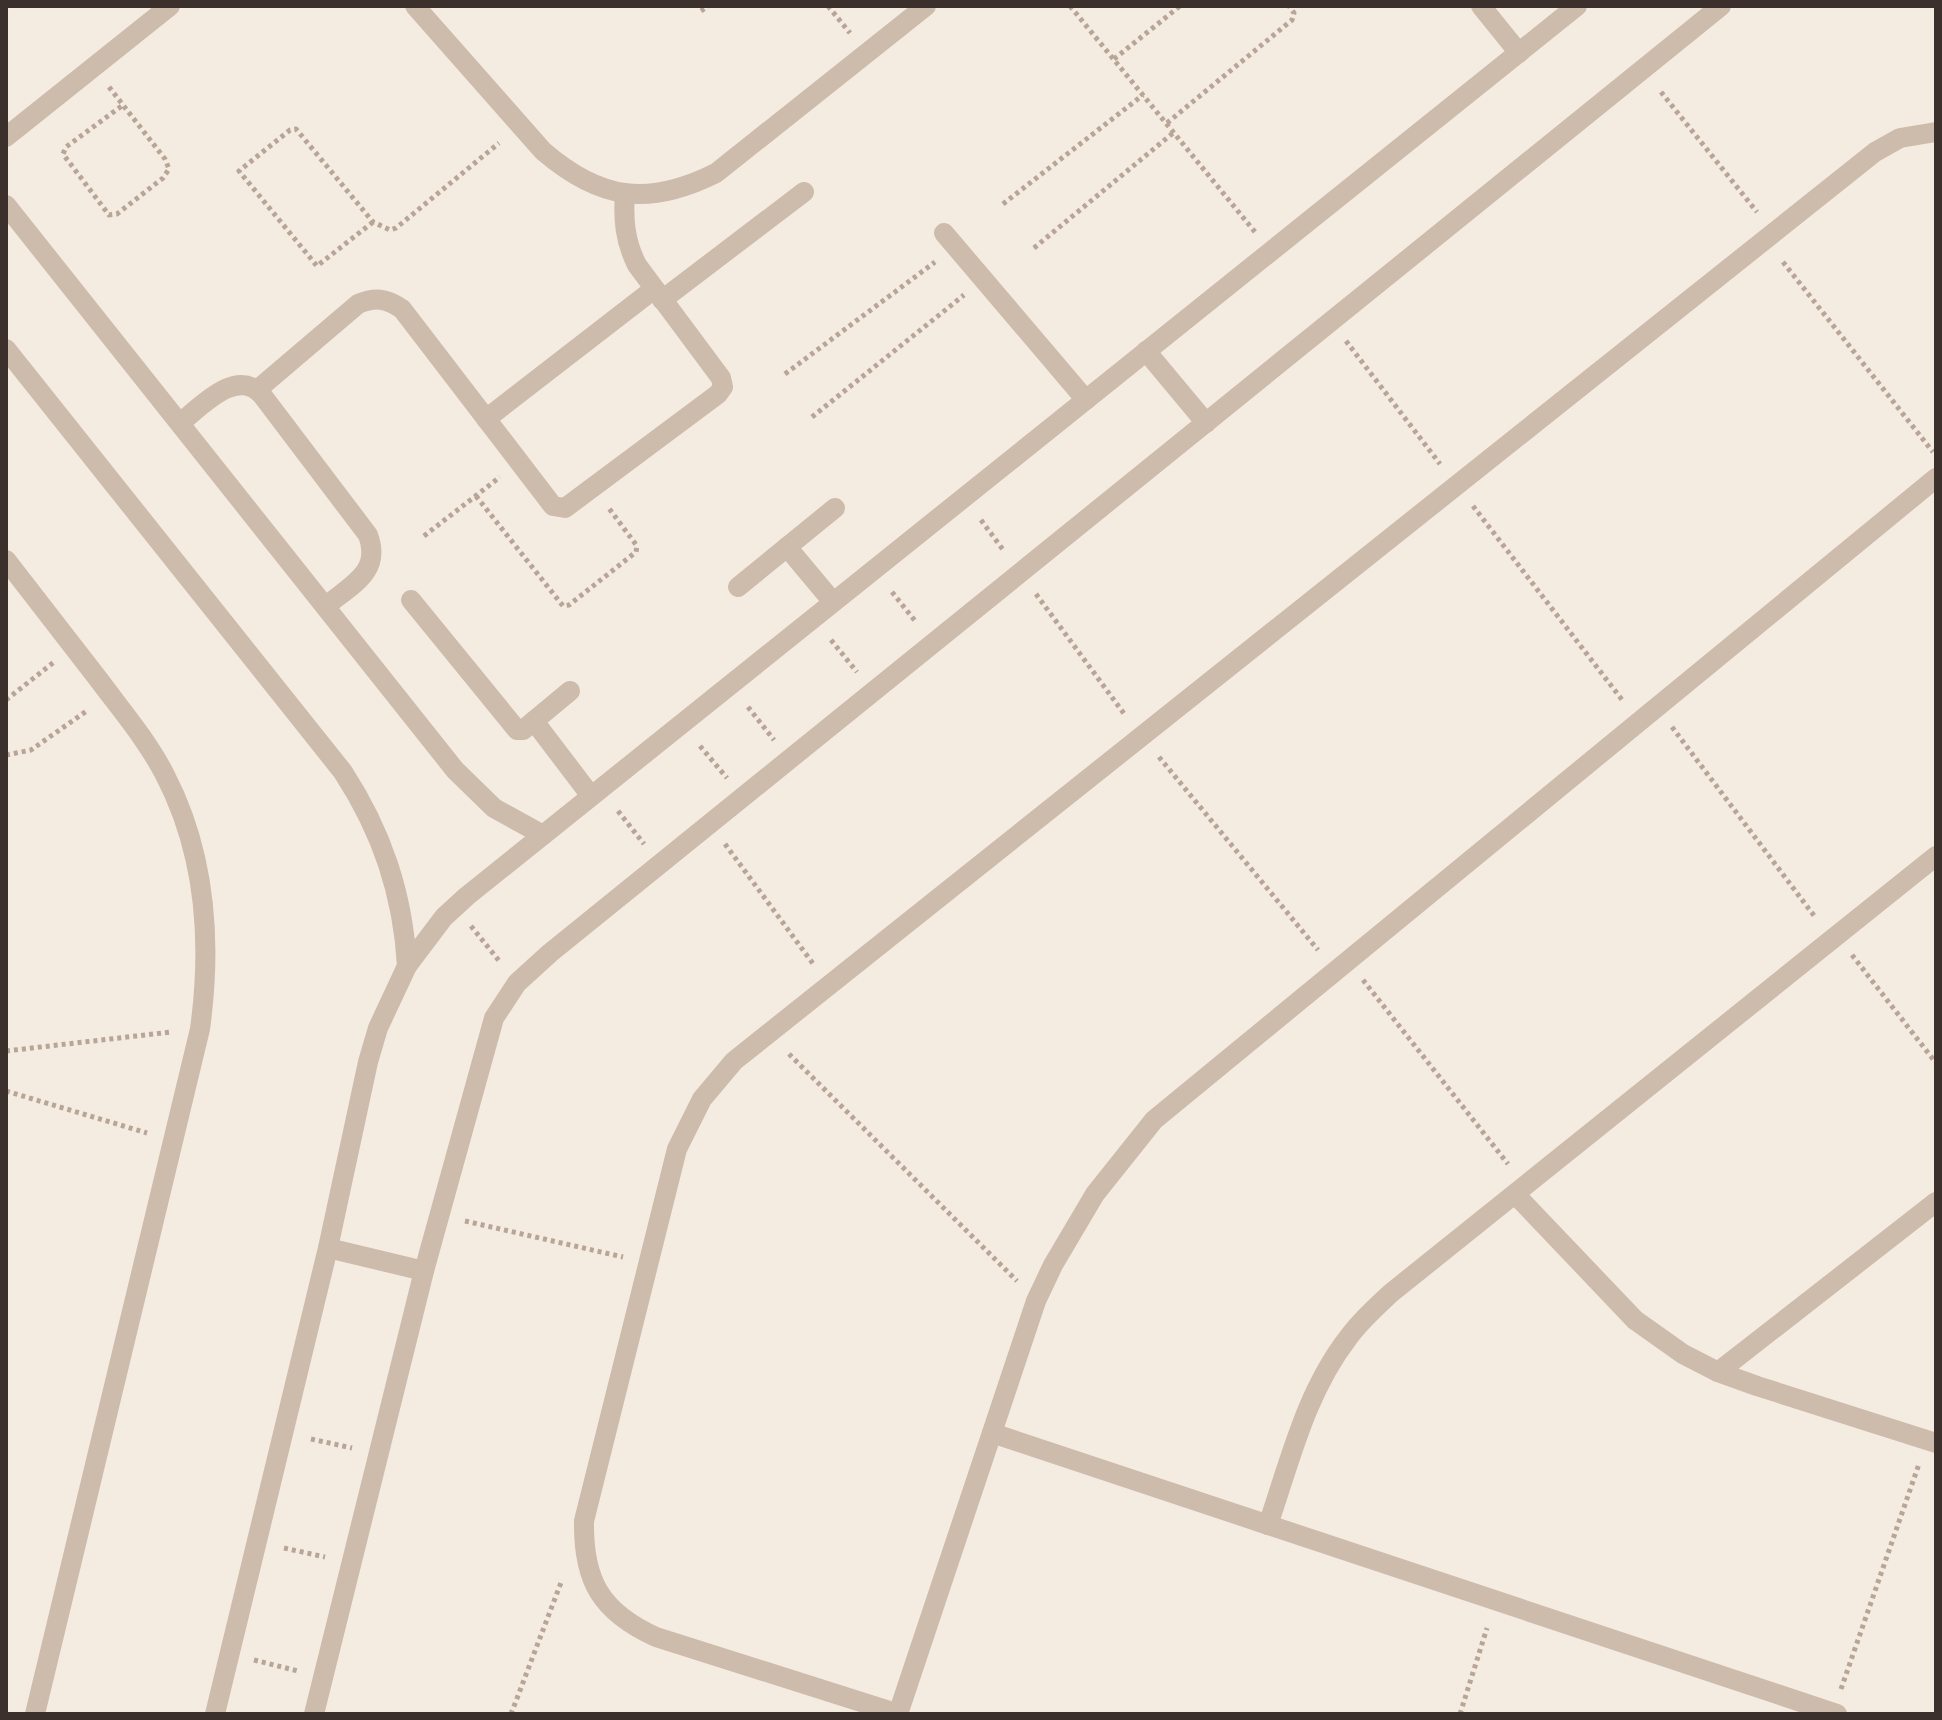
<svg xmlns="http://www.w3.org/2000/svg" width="1942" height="1720" font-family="'Asap Condensed',sans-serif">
  <rect width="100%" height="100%" fill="#f4ebe1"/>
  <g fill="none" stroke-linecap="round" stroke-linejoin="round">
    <g stroke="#b9a596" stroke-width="5" stroke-dasharray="4 4" stroke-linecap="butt">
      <polyline points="828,6 850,33"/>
      <polyline points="1070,6 1255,232"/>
      <polyline points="701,11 708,6"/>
      <polyline points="1114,59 1180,6"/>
      <polyline points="109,87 165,159 169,169 163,178 117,214 109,215 63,154 66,147 123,105"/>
      <polyline points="1661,92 1757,212"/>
      <polyline points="1167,123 1292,20 1294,13 1289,6"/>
      <polyline points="1003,204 1143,95"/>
      <polyline points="373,222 317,266 239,171 290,130 296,129 373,222 390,230 396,228 499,143"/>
      <polyline points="1034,248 1173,133"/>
      <polyline points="1783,262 1933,452"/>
      <polyline points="1346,341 1440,464"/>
      <polyline points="785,374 935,262"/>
      <polyline points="812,417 964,295"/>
      <polyline points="476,496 563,606 569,605 636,552 637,546 608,507"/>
      <polyline points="1473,506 1623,701"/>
      <polyline points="981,520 1004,551"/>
      <polyline points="424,536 500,477"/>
      <polyline points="892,592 916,622"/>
      <polyline points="1036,594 1125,715"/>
      <polyline points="831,640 857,672"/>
      <polyline points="6,700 54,662"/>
      <polyline points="748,707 774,740"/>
      <polyline points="1672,727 1815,917"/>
      <polyline points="700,746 727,778"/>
      <polyline points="6,755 31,750 88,710"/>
      <polyline points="1159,757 1318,950"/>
      <polyline points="618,811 644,844"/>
      <polyline points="725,844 814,965"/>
      <polyline points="471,926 500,962"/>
      <polyline points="1852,955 1936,1063"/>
      <polyline points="1363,980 1508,1164"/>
      <polyline points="6,1051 171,1032"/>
      <polyline points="789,1054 1017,1281"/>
      <polyline points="6,1091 147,1133"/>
      <polyline points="465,1221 623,1257"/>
      <polyline points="311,1439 352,1448"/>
      <polyline points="284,1548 325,1557"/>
      <polyline points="254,1660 298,1671"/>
      <polyline points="1841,1689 1919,1464"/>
      <polyline points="511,1714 562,1580"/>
      <polyline points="1460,1714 1487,1628"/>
    </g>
    <g stroke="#cdbbac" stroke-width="20">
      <path d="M 415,6 L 543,151 C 600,200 648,207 716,173 L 926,6"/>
      <polyline points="1481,6 1519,53"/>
      <polyline points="6,137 170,6"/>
      <polyline points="6,205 455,770 494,808 543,835"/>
      <polyline points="944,233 1086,400"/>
      <polyline points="662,300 804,192"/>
      <path d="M 6,349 L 343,772 C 382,832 403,894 407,966"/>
      <polyline points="1146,351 1206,423"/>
      <path d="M 257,390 L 358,304 C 375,297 386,298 402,309 L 553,506 L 565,508 L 718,394 L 723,387 L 721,378 L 637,265 C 625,241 623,220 625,193"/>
      <polyline points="486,419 654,289"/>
      <path d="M 180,423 C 202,406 236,367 262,395 L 368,535 C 382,572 351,585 326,606"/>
      <polyline points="787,547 833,602"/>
      <path d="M 6,560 C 37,600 68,640 99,680 C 122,711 147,740 165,775 C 206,854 212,941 200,1029 L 35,1714"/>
      <polyline points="738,587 835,508"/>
      <polyline points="411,600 517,730 523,730 570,691"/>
      <polyline points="534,721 591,796"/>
      <polyline points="1515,1194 1635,1320 1683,1354 1718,1372 1757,1386 1936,1443"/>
      <polyline points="328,1248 424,1271"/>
      <polyline points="1718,1372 1936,1202"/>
      <polyline points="992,1433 1837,1714"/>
      <path d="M 1268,1525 C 1290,1461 1306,1392 1348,1338 C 1360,1321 1376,1307 1391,1293 L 1936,856"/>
      <polyline points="215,1714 328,1248 368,1062 378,1028 407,966 444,917 467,896 1577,6"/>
      <polyline points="314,1714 424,1271 494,1018 517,983 550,953 1721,6"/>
      <polyline points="898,1714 1036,1301 1053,1265 1095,1194 1154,1120 1936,478"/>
      <path d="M 899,1714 L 656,1637 C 601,1612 583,1581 584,1521 L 677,1149 L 702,1099 L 734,1061 L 1875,152 L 1900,138 L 1936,132"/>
    </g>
  </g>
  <rect width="1942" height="1720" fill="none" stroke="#3b302b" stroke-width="16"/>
</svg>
